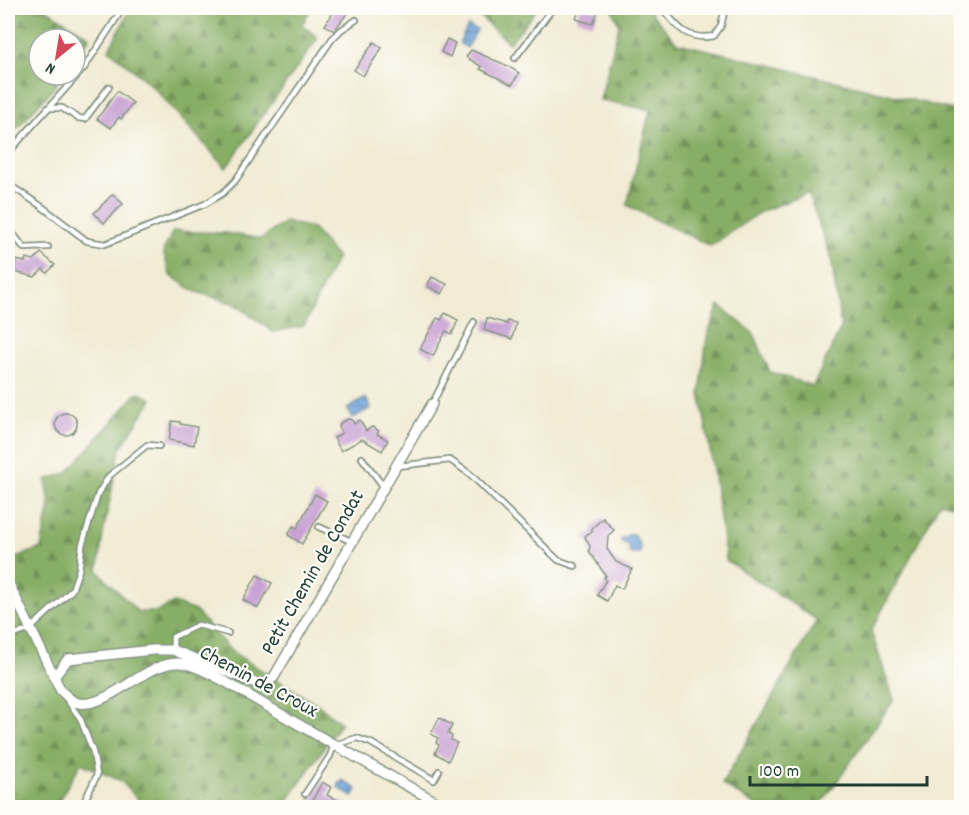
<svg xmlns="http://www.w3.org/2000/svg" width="969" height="815" font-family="Dekko,sans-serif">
  <defs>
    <pattern id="forest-firs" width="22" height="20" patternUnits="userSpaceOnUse" patternTransform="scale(1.5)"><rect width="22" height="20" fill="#87ae65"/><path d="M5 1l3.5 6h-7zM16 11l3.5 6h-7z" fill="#6e8f54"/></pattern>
    <pattern id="water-rules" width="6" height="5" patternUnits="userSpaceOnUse" patternTransform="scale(1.5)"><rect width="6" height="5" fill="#6da3db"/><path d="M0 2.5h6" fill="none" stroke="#5986b2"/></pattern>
  </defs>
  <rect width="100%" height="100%" fill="#fdfcf7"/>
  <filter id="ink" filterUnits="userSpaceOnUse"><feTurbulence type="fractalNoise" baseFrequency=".0167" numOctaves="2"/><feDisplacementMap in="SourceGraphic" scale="12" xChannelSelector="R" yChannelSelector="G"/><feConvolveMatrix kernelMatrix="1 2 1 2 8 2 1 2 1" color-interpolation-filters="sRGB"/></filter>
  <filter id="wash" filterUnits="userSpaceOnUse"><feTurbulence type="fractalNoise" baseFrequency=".008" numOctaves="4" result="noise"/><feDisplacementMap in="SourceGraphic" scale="24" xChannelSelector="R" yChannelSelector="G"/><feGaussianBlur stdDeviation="1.35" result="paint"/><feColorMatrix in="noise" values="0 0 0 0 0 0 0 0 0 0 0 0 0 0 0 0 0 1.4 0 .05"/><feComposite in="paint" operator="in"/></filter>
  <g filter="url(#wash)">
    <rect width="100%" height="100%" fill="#f1ebd3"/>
    <g fill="url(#forest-firs)" stroke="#53764c" stroke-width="1.5">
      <polygon points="8,8 44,8 90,37 75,59 75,39 39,39 39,75 63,75 52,90 8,138"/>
      <polygon points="131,8 311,8 302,25 318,38 226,168 153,87 109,49"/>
      <polygon points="471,8 538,8 509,44"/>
      <polygon points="612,8 647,8 677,43 726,54 961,112 961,508 940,502 871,631 894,700 819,807 758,807 722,784 817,620 726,560 710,449 700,394 707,336 719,305 754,334 770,372 813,386 841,328 831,258 808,193 760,212 711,246 658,221 627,205 650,110 600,100 619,25"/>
      <polygon points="285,222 312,228 337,257 304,326 273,332 235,304 194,291 170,275 163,251 173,231 226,233 261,239"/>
      <polygon points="138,392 152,399 120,449 103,534 98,571 138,612 157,612 174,603 195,611 232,652 317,704 341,723 284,806 286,807 145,807 121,781 81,763 55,807 8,807 8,549 16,558 41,548 50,505 46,480 67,473"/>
    </g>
    <g fill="url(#water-rules)" stroke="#467088" stroke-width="1.5">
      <polygon points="468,26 477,30 467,48 459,43"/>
      <polygon points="366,398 371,408 353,418 347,409"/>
      <path d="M 630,534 L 633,534 C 637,540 644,548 639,554 L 631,554 L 629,552 L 629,545 L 621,542 L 621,539 Z"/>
      <polygon points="342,780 357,789 353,797 338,788 339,786 338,783 341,783"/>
    </g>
    <g id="blocks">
      <g fill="#c8a1d4">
        <polygon points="336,8 351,8 334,31 325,25"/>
        <polygon points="580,8 588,8 598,11 593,24 576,19"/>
        <polygon points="447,39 455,43 450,57 441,52"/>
        <polygon points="374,42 382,48 363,76 354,70"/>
        <polygon points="471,50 508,66 519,73 512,85 480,69 482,67 466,57"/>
        <polygon points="117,91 133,103 121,119 119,117 111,128 97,119"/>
        <polygon points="113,194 123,204 104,223 94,213"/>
        <polygon points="41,253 55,265 47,273 43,269 35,277 14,272 16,260 25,262 26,258 34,260"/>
        <polygon points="432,277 447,284 442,294 427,286"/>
        <polygon points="445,313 458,320 452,334 446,331 433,356 420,349 437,318 441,320"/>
        <polygon points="487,318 507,324 507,321 516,323 512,339 484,330"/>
        <circle cx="66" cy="424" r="11"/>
        <polygon points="348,419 352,420 354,424 360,420 366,431 372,427 379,431 377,434 388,440 382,451 362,439 341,451 334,438 342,433 339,427 340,423"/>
        <polygon points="172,421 180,422 180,424 197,427 194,445 169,440"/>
        <polygon points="315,494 327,501 302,544 288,535 293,526 297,528"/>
        <polygon points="603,518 614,530 608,536 607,549 616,562 632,569 622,589 615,585 607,601 597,595 606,580 604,577 606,576 589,551 590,546 585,537 587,534 592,532 592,528"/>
        <polygon points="257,575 272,583 258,608 243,600"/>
        <polygon points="439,718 452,725 448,734 452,736 451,740 457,743 448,761 435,753 439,745 436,743 438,738 431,734"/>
        <polygon points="322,782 331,787 327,795 351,807 309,807"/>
      </g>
    </g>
  </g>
  <g filter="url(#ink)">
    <use href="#blocks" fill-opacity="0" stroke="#889484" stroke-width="1.5"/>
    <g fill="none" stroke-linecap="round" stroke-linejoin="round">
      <defs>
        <g id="lane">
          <path d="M 662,8 C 677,27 687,41 714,36 L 721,26 L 725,8"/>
          <polyline points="515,58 553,8"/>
          <polyline points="48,108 62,108 78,118 85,119 109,87"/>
          <polyline points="8,153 84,68 123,8"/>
          <polyline points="8,184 41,206 87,241 105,244 205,204 223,193 235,181 332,39 341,30 356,20"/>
          <polyline points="8,227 24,248 48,247"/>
          <polyline points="432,404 474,322"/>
          <polyline points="362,458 383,486"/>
          <polyline points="398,466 450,460 470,474 558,560 575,566"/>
          <polyline points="319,527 353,542"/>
          <polyline points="8,628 17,634 30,629 72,590 79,570 82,545 98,494 109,476 147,445 159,446"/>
          <polyline points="173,650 173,637 198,625 228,633"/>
          <polyline points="67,700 80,718 93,752 97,775 81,808"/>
          <polyline points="305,794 330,756 334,745 357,738 371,743 434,780 439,771"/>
        </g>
        <g id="street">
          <path d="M 8,582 L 61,691 C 65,694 70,700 75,702 C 104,713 145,661 179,663 C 199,663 252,698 272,709 C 330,743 388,775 447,808"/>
          <polyline points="54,677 68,659 153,650 173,650 263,686 274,677 432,404"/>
        </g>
      </defs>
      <use href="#lane" stroke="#889484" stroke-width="8"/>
      <use href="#street" stroke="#889484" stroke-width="12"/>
      <use href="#lane" stroke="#fff" stroke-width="4.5"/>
      <use href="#street" stroke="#fff" stroke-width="9"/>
    </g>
  </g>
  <g text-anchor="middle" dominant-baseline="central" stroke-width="4.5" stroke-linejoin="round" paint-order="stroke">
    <g font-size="21" fill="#1f3d34" stroke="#fdfcf7">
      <text transform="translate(314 573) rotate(-60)">Petit Chemin de Condat</text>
      <text transform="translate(258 683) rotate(28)">Chemin de Croux</text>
    </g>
  </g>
  <rect width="969" height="815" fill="none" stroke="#fdfcf7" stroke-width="30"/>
  <g transform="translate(57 57) rotate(210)"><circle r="28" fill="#fdfcf7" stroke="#a4b0a9" stroke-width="1.5"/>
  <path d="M0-4.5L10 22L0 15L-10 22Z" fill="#d1495b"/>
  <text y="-9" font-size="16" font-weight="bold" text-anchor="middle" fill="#1f3d34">N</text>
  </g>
  <path d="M750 776v9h177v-9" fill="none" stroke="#1f3d34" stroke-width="3"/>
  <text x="759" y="776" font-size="18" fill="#1f3d34" stroke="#fdfcf7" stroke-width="4.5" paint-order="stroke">100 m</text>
</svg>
